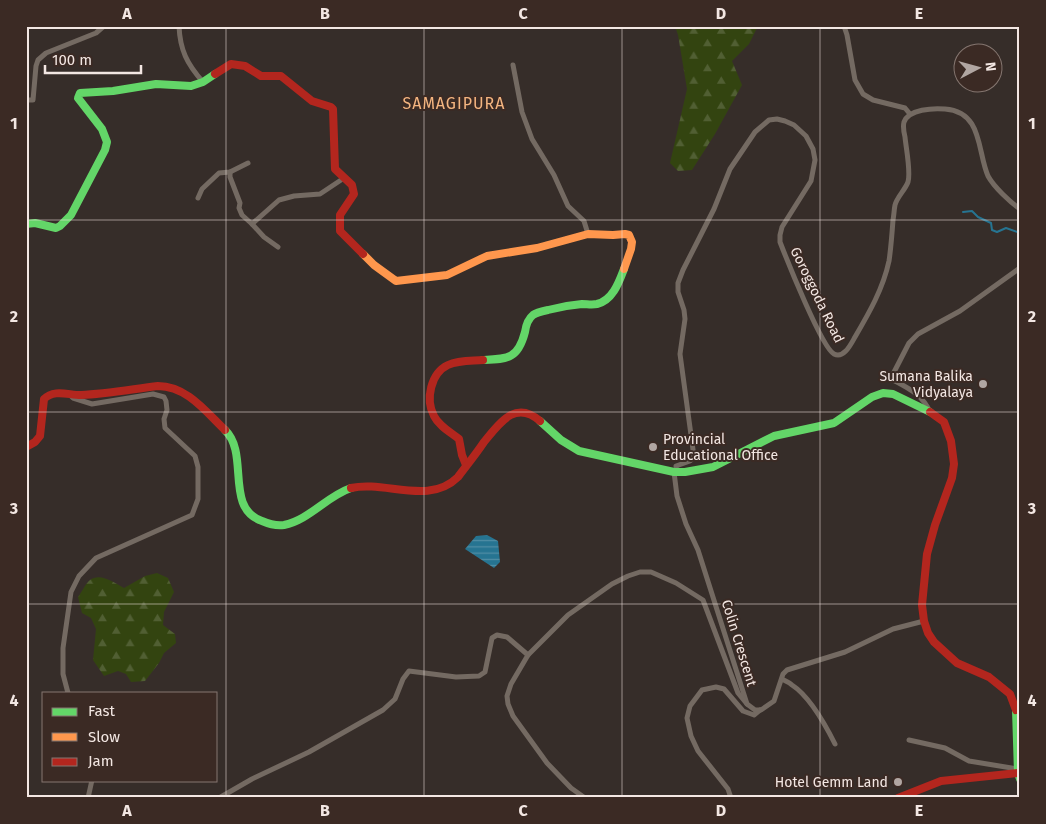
<svg xmlns="http://www.w3.org/2000/svg" width="1046" height="824" font-family="'Fira Sans',sans-serif">
  <defs>
    <pattern id="forest-firs" width="22" height="20" patternUnits="userSpaceOnUse" patternTransform="scale(1.25)"><rect width="22" height="20" fill="#334410"/><path d="M5 1l3.5 6h-7zM16 11l3.5 6h-7z" fill="#515f33"/></pattern>
    <pattern id="water-rules" width="6" height="5" patternUnits="userSpaceOnUse" patternTransform="scale(1.25)"><rect width="6" height="5" fill="#267491"/><path d="M0 2.5h6" fill="none" stroke="#518ea5"/></pattern>
  </defs>
  <rect width="100%" height="100%" fill="#362d29"/>
  <g fill="url(#forest-firs)">
    <polygon points="675,26 758,26 749,44 732,61 742,85 715,134 692,170 678,171 670,163 687,89 678,35"/>
    <path d="M 157,573 L 168,578 L 174,592 L 164,612 L 163,625 L 175,634 L 176,643 L 164,653 L 159,663 L 145,681 L 131,682 L 126,674 L 118,671 L 104,676 L 93,660 L 96,629 L 91,618 L 82,613 L 78,597 C 82,592 85,584 90,580 C 100,572 115,583 124,588 L 145,576 Z"/>
  </g>
  <polygon fill="url(#water-rules)" points="487,535 498,541 500,562 494,568 465,549 476,536"/>
  <g fill="none" stroke-linecap="round" stroke-linejoin="round">
    <polyline stroke="#267491" stroke-width="2" points="963,212 972,211 978,217 991,223 992,230 997,232 1006,228 1020,233"/>
    <g stroke="#746a62" stroke-width="5">
      <path d="M 179,26 C 180,50 187,64 203,82"/>
      <polyline points="844,26 847,35 855,80 863,94 873,100 905,108 910,114"/>
      <polyline points="513,65 522,112 532,139 554,175 568,206 584,221 588,234"/>
      <polyline points="26,100 33,100 36,66 38,60 46,53 96,33 104,26"/>
      <polyline points="230,172 230,177 240,203 239,208 242,215 252,224 264,237 278,247"/>
      <polyline points="198,198 202,189 219,173 230,172 248,163"/>
      <polyline points="252,224 279,200 294,196 320,194 344,178"/>
      <path d="M 930,412 C 923,395 908,388 893,380 L 892,376 L 909,343 L 918,334 L 960,311 L 1020,268"/>
      <polyline points="674,472 677,496 686,524 698,550 747,704 755,710 761,710 774,701 783,674 787,670 845,652 893,629 924,621"/>
      <path d="M 677,472 L 676,466 L 690,461 L 694,457 L 680,354 L 685,319 L 684,310 L 678,292 L 678,283 L 683,270 L 714,209 L 730,169 L 755,132 L 769,120 L 777,119 L 785,121 L 794,125 L 806,136 L 813,149 L 815,160 L 811,181 L 782,227 L 780,235 L 780,242 C 787,260 822,348 834,354 C 844,359 851,344 855,337 C 869,313 883,289 889,261 C 891,248 892,234 893,220 C 894,215 894,210 895,205 C 897,197 905,190 908,182 C 911,172 906,148 905,137 C 904,133 903,126 904,122 C 909,109 933,108 945,109 C 983,112 977,151 988,176 C 994,187 1010,202 1020,209"/>
      <path d="M 782,679 C 785,681 789,682 792,685 C 809,696 826,726 835,744"/>
      <polyline points="68,693 63,674 63,648 71,592 79,576 96,558 192,515 198,499 198,467 195,456 165,428 164,419 167,410 166,401 164,397 153,394 92,404 73,398 71,396"/>
      <polyline points="909,740 945,748 969,761 1018,769"/>
      <polyline points="88,798 92,780"/>
      <polyline points="219,798 252,779 309,752 383,710 395,699 403,679 409,671 456,677 479,676 485,672 492,638 497,635 507,637 528,655"/>
      <polyline points="585,798 571,788 547,763 513,716 508,704 507,696 511,684 528,655 568,615 612,584 628,576 640,572 651,572 676,583 703,600 738,693 747,704"/>
      <polyline points="731,798 728,789 698,751 691,736 687,718 690,706 702,690 716,687 724,689 743,711 754,715 760,710"/>
    </g>
    <g stroke="#63d668" stroke-width="8">
      <polyline points="26,224 35,223 56,228 60,226 71,215 105,150 107,142 102,129 78,98 80,93 113,91 156,84 191,86 203,82 215,74"/>
      <path d="M 483,360 C 508,359 518,359 525,332 C 526,325 528,319 533,315 C 537,312 543,311 548,310 C 559,307 570,305 582,304 C 587,304 592,305 597,304 C 613,300 619,282 624,269"/>
      <polyline points="540,421 561,440 579,451 674,472 685,472 713,467 774,436 834,423 872,397 883,393 893,394 930,412"/>
      <path d="M 225,430 C 250,454 224,508 262,521 C 269,524 277,526 284,525 C 309,520 327,496 351,488"/>
      <polyline points="1016,710 1018,773 1020,779"/>
    </g>
    <polyline stroke="#ff974d" stroke-width="8" points="363,254 374,265 396,281 447,275 487,256 537,248 588,234 613,235 625,234 629,235 632,242 631,249 624,269"/>
    <g stroke="#b3261e" stroke-width="8">
      <polyline points="215,74 231,64 245,66 261,76 281,76 312,101 331,107 333,109 335,169 352,185 354,194 340,215 340,231 363,254"/>
      <polyline points="930,412 944,422 951,441 954,464 952,478 935,525 927,554 922,605 924,621 928,633 934,642 957,663 989,677 1010,694 1016,710"/>
      <path d="M 26,447 L 35,442 L 40,436 L 44,399 C 54,389 68,395 81,395 C 106,394 133,389 158,386 C 187,386 206,412 225,430"/>
      <path d="M 466,465 L 462,455 L 459,439 C 450,432 439,426 434,416 C 425,399 431,373 448,365 C 459,360 471,361 483,360"/>
      <path d="M 351,488 C 385,480 429,506 458,477 C 467,465 476,454 484,442 C 499,424 515,399 540,421"/>
      <polyline points="898,798 941,781 1018,773"/>
    </g>
  </g>
  <path fill="none" stroke="#f3e7e3" stroke-width="1" stroke-opacity="0.55" d="M 226,26 L 226,798M 424,26 L 424,798M 622,26 L 622,798M 820,26 L 820,798M 26,220 L 1020,220M 26,412 L 1020,412M 26,604 L 1020,604"/>
  <g fill="#b1a6a2" stroke="#3b2a24" stroke-width="2">
    <circle cx="983" cy="384" r="5"/>
    <circle cx="653" cy="447" r="5"/>
    <circle cx="898" cy="782" r="5"/>
  </g>
  <g text-anchor="middle" dominant-baseline="central" stroke-width="4" stroke-linejoin="round" paint-order="stroke">
    <g font-size="14" fill="#f3e7e3" stroke="#3b2a24">
      <text transform="translate(817 295) rotate(64)">Goroggoda Road</text>
      <text transform="translate(739 643) rotate(73)">Colin Crescent</text>
    </g>
    <g font-size="14" fill="#f3e7e3" stroke="#3b2a24" text-anchor="end">
      <text x="973" y="376">Sumana Balika<tspan x="973" dy="16">Vidyalaya</tspan></text>
      <text x="663" y="439" text-anchor="start">Provincial<tspan x="663" dy="16">Educational Office</tspan></text>
      <text x="888" y="782">Hotel Gemm Land</text>
    </g>
    <g font-size="16" letter-spacing="1" fill="#f4b580" stroke="#3b2a24">
      <text x="454" y="103">SAMAGIPURA</text>
    </g>
  </g>
  <rect width="1046" height="824" fill="none" stroke="#3b2a24" stroke-width="55"/>
  <rect x="42" y="692" width="175" height="90" fill="#3b2a24" stroke="#857670"/>
  <rect x="52" y="708" width="25" height="8" fill="#63d668" stroke="#857670"/>
  <text x="88" y="716" font-size="15" fill="#f3e7e3">Fast</text>
  <rect x="52" y="733" width="25" height="8" fill="#ff974d" stroke="#857670"/>
  <text x="88" y="742" font-size="15" fill="#f3e7e3">Slow</text>
  <rect x="52" y="758" width="25" height="8" fill="#b3261e" stroke="#857670"/>
  <text x="88" y="766" font-size="15" fill="#f3e7e3">Jam</text>
  <g transform="translate(978 68) rotate(84)"><circle r="24" fill="#3b2a24" stroke="#857670"/>
  <path d="M0-4L9 19L0 12L-9 19Z" fill="#b1a6a2"/>
  <text y="-8" font-size="14" font-weight="bold" text-anchor="middle" fill="#f3e7e3">N</text>
  </g>
  <path d="M45 65v8h96v-8" fill="none" stroke="#f3e7e3" stroke-width="2.5"/>
  <text x="52" y="65" font-size="15" fill="#f3e7e3" stroke="#3b2a24" stroke-width="4" paint-order="stroke">100 m</text>
  <rect x="28" y="28" width="990" height="768" fill="none" stroke="#f3e7e3" stroke-width="2"/>
  <g font-size="16" text-anchor="middle" font-weight="bold" fill="#f3e7e3">
    <text x="127" y="19">A</text>
    <text x="325" y="19">B</text>
    <text x="523" y="19">C</text>
    <text x="721" y="19">D</text>
    <text x="919" y="19">E</text>
    <text x="14" y="129">1</text>
    <text x="1032" y="129">1</text>
    <text x="14" y="322">2</text>
    <text x="1032" y="322">2</text>
    <text x="14" y="514">3</text>
    <text x="1032" y="514">3</text>
    <text x="14" y="706">4</text>
    <text x="1032" y="706">4</text>
    <text x="127" y="816">A</text>
    <text x="325" y="816">B</text>
    <text x="523" y="816">C</text>
    <text x="721" y="816">D</text>
    <text x="919" y="816">E</text>
  </g>
</svg>
